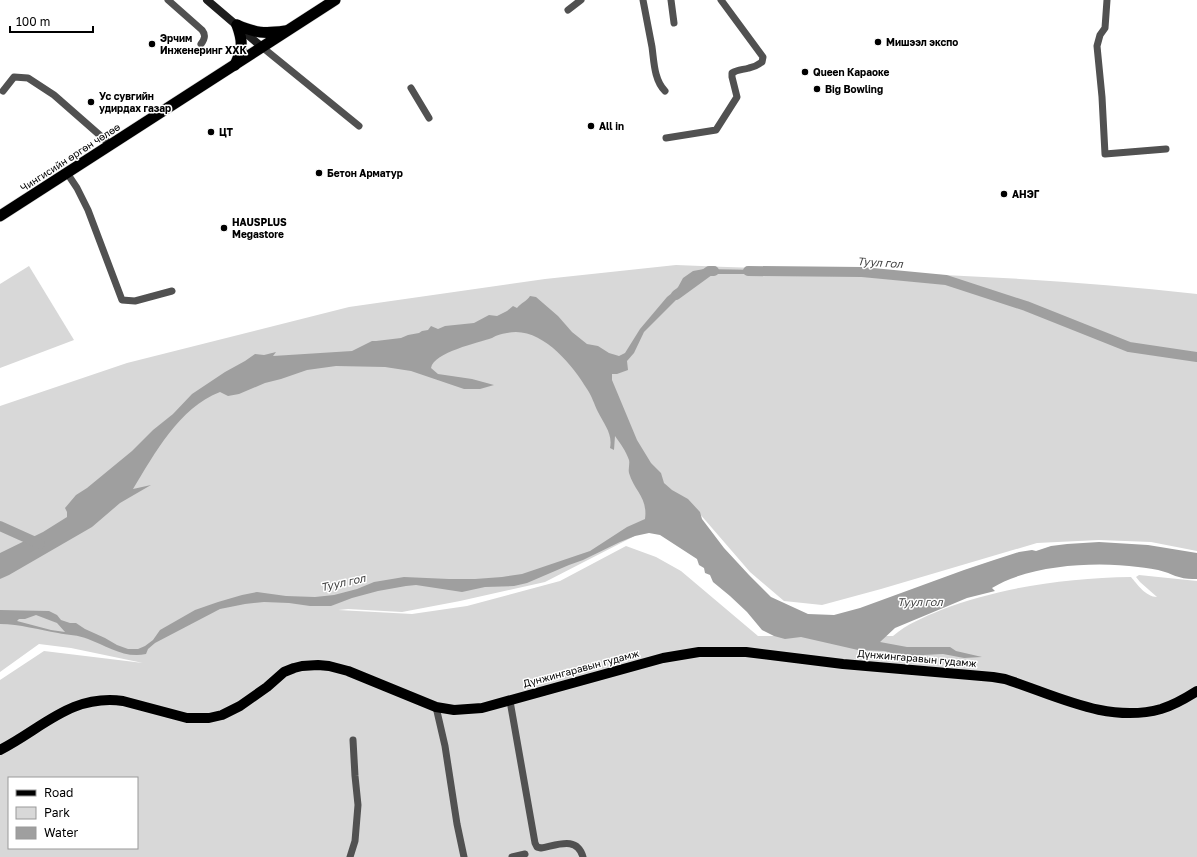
<svg xmlns="http://www.w3.org/2000/svg" width="1197" height="857" font-family="'Golos Text',sans-serif">
  <rect width="100%" height="100%" fill="#fff"/>
  <g fill="#d8d8d8" fill-rule="evenodd">
    <path d="M 676,265 C 850,272 1024,274 1197,294 L 1197,551 L 1151,542 L 1099,540 L 1037,543 L 881,589 L 822,605 L 784,601 L 750,572 L 693,506 L 545,582 L 460,601 L 402,612 L 348,609 L 338,610 L 412,614 L 467,606 L 560,581 L 626,546 L 656,557 L 681,571 L 758,636 L 893,636 C 907,624 924,617 941,610 C 1001,587 1067,578 1131,577 C 1137,584 1146,597 1157,597 L 1140,582 L 1136,577 L 1139,575 L 1197,581 L 1197,857 L 0,857 L 0,680 L 44,651 L 143,663 L 71,648 L 39,644 L 0,672 L 0,406 L 127,363 L 349,307 L 545,279 ZM 9,778 L 137,778 L 137,848 L 9,848 Z"/>
    <polygon points="29,266 74,340 0,368 0,284"/>
  </g>
  <path fill="#9f9f9f" fill-rule="evenodd" d="M 704,269 L 762,270 L 761,274 L 713,274 L 696,276 L 678,298 L 644,332 L 634,353 L 627,361 L 628,370 L 617,374 L 612,374 L 612,380 L 637,440 L 651,463 L 661,473 L 664,483 L 672,490 L 688,499 L 700,512 L 702,519 L 724,548 L 749,575 L 771,597 L 808,614 L 834,615 L 860,608 L 964,570 L 994,560 L 1019,552 L 1032,550 L 1036,551 L 1051,546 L 1067,544 L 1099,542 L 1148,545 L 1197,553 L 1197,579 C 1191,579 1185,579 1179,577 C 1174,576 1169,573 1165,572 C 1156,569 1146,568 1138,567 C 1095,561 1029,565 992,588 L 995,591 L 967,598 L 895,628 L 880,642 L 907,647 L 950,647 L 956,651 L 982,657 L 964,658 L 943,654 L 904,656 L 884,651 L 858,650 L 801,637 L 785,639 L 774,636 L 762,630 L 747,612 L 730,596 L 713,582 L 710,575 L 705,573 L 704,568 L 699,565 L 697,559 L 660,535 L 649,533 L 635,536 L 620,542 L 583,560 L 569,565 L 527,583 L 514,586 L 485,587 L 462,592 L 416,585 L 406,586 L 378,591 L 352,598 L 331,606 L 310,606 L 289,603 L 264,602 L 245,604 L 220,609 L 155,643 L 148,649 L 146,654 C 125,659 107,646 88,639 C 79,635 67,635 58,633 C 39,630 20,624 0,624 L 0,610 L 49,611 L 57,615 L 61,620 L 70,623 L 76,623 L 85,629 L 105,638 L 117,645 L 128,649 L 138,649 L 145,646 L 153,640 L 160,630 L 195,610 L 218,602 L 242,595 L 257,592 L 286,596 L 315,597 L 334,595 L 357,589 L 374,582 L 404,577 L 449,579 L 475,579 L 502,577 L 522,574 L 590,551 L 627,527 L 645,519 C 648,497 634,491 629,473 C 628,469 630,464 629,460 C 626,451 620,443 615,436 L 614,450 L 610,448 C 613,434 604,424 598,412 C 594,404 592,396 587,389 C 572,364 540,325 507,333 C 501,334 497,335 492,338 C 478,343 434,352 431,368 L 438,374 L 472,379 L 494,385 L 480,389 L 464,389 L 411,371 L 385,367 L 336,366 L 307,370 L 281,379 L 265,383 L 239,394 L 228,396 L 220,392 C 179,408 155,453 133,489 L 151,485 L 120,503 L 92,527 L 9,575 L 0,579 L 0,553 L 43,532 L 67,517 L 67,512 L 65,508 L 76,495 L 87,488 L 132,451 L 153,430 L 173,414 L 192,394 L 225,372 L 245,361 L 255,354 L 264,355 L 276,352 L 273,356 L 352,351 L 372,341 L 376,341 L 401,338 L 408,335 L 419,333 L 422,331 L 428,330 L 431,326 L 438,329 L 445,326 L 474,323 L 489,315 L 497,316 L 507,311 L 513,306 L 517,308 C 521,303 527,301 530,296 L 536,297 L 558,316 L 572,332 L 587,344 L 598,346 L 609,353 L 619,356 L 625,353 L 640,329 L 667,297 L 677,289 L 683,278 L 693,271 ZM 36,615 L 57,623 L 65,632 L 51,630 L 17,621 L 19,619 L 25,619 Z"/>
  <g fill="none" stroke-linecap="round" stroke-linejoin="round">
    <g stroke="#9f9f9f" stroke-width="10">
      <polyline points="748,271 862,272 946,280 1026,306 1129,347 1197,357"/>
      <polyline points="676,295 709,271 714,271"/>
      <polyline points="0,526 40,544"/>
    </g>
    <defs>
      <path id="primary" d="M 0,750 C 43,728 71,694 123,701 L 187,718 L 209,718 L 222,715 L 240,706 L 267,687 L 284,672 L 294,668 L 302,666 L 318,665 L 329,666 L 348,671 L 436,707 L 454,710 L 482,708 L 663,658 L 699,652 L 746,652 L 843,664 L 993,677 L 1005,679 C 1055,695 1108,724 1161,709 C 1174,705 1186,698 1197,691"/>
      <g id="trunk">
        <path d="M 237,25 C 256,33 264,34 285,31"/>
        <path d="M 235,65 C 243,48 243,42 237,25"/>
        <polyline points="0,216 335,0"/>
      </g>
    </defs>
    <use href="#primary" stroke="#dbdbdb" stroke-width="12"/>
    <use href="#trunk" stroke="#dbdbdb" stroke-width="12"/>
    <g stroke="#515151" stroke-width="7">
      <path d="M 168,0 L 202,30 C 206,35 205,39 201,44"/>
      <path d="M 643,0 C 646,15 649,31 652,47 C 654,61 654,80 665,91"/>
      <polyline points="671,0 674,23"/>
      <polyline points="1107,0 1105,28 1100,35 1097,46 1102,97 1105,154 1166,149"/>
      <polyline points="568,10 581,0"/>
      <polyline points="262,47 359,126"/>
      <polyline points="411,88 429,118"/>
      <polyline points="3,91 14,77 28,78 54,95 111,145"/>
      <path d="M 666,138 L 716,130 L 737,97 L 732,77 L 732,73 C 738,69 743,70 749,68 C 754,67 758,65 762,62 L 763,57 L 721,0"/>
      <polyline points="67,173 77,188 88,210 122,300 135,301 172,291"/>
      <path d="M 510,701 L 535,843 L 537,847 L 541,848 C 558,845 577,836 583,857"/>
      <polyline points="436,707 445,746 457,824 464,857"/>
      <polyline points="350,857 355,841 358,805 355,776 353,740"/>
      <polyline points="512,857 525,854"/>
    </g>
    <polyline stroke="#1e1e1e" stroke-width="8" points="207,0 262,47"/>
    <use href="#primary" stroke="#000" stroke-width="10"/>
    <use href="#trunk" stroke="#000" stroke-width="11"/>
  </g>
  <g fill="#000" stroke="#fff" stroke-width="1.5">
    <circle cx="878" cy="42" r="4"/>
    <circle cx="152" cy="44" r="4"/>
    <circle cx="805" cy="72" r="4"/>
    <circle cx="817" cy="89" r="4"/>
    <circle cx="91" cy="102" r="4"/>
    <circle cx="591" cy="126" r="4"/>
    <circle cx="211" cy="132" r="4"/>
    <circle cx="319" cy="173" r="4"/>
    <circle cx="1004" cy="194" r="4"/>
    <circle cx="224" cy="228" r="4"/>
  </g>
  <g text-anchor="middle" dominant-baseline="central" stroke-width="3" stroke-linejoin="round" paint-order="stroke">
    <g font-size="10" font-weight="bold" fill="#000" stroke="#fff" text-anchor="start">
      <text x="160" y="38">Эрчим<tspan x="160" dy="12">Инженеринг ХХК</tspan></text>
      <text x="886" y="42">Мишээл экспо</text>
      <text x="813" y="72">Queen Караоке</text>
      <text x="825" y="89">Big Bowling</text>
      <text x="99" y="96">Ус сувгийн<tspan x="99" dy="12">удирдах газар</tspan></text>
      <text x="599" y="126">All in</text>
      <text x="219" y="132">ЦТ</text>
      <text x="327" y="173">Бетон Арматур</text>
      <text x="1012" y="194">АНЭГ</text>
      <text x="232" y="222">HAUSPLUS<tspan x="232" dy="12">Megastore</tspan></text>
    </g>
    <g font-size="10" fill="#000" stroke="#fff">
      <text transform="translate(70 157) rotate(-33)">Чингисийн өргөн чөлөө</text>
      <text transform="translate(917 658) rotate(5)">Дүнжингаравын гудамж</text>
      <text transform="translate(581 668) rotate(-15)">Дүнжингаравын гудамж</text>
    </g>
    <g font-size="11" font-style="italic" fill="#404040" stroke="#fff">
      <text transform="translate(880 262) rotate(4)">Туул гол</text>
      <text transform="translate(343 582) rotate(-12)">Туул гол</text>
      <text x="920" y="601">Туул гол</text>
    </g>
  </g>
  <rect x="8" y="777" width="130" height="72" fill="#ffffff" stroke="#999999"/>
  <rect x="16" y="790" width="20" height="6" fill="#000000" stroke="#999999"/>
  <text x="44" y="797" font-size="12" fill="#000000">Road</text>
  <rect x="16" y="807" width="20" height="12" fill="#d8d8d8" stroke="#999999"/>
  <text x="44" y="817" font-size="12" fill="#000000">Park</text>
  <rect x="16" y="827" width="20" height="12" fill="#9f9f9f" stroke="#999999"/>
  <text x="44" y="837" font-size="12" fill="#000000">Water</text>
  <path d="M10 26v6h83v-6" fill="none" stroke="#000000" stroke-width="2"/>
  <text x="16" y="26" font-size="12" fill="#000000" stroke="#ffffff" stroke-width="3" paint-order="stroke">100 m</text>
</svg>
